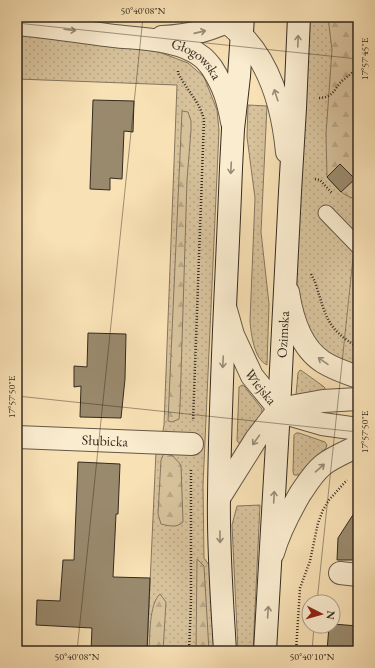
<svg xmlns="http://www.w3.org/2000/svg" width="375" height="668" font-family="'EB Garamond',serif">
  <defs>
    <pattern id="grass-dots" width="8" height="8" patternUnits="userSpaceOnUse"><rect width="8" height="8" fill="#d7c29c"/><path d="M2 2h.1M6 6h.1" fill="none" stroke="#b9a786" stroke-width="1.8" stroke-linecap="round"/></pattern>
    <pattern id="forest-firs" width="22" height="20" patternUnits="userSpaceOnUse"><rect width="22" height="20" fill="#d7c29c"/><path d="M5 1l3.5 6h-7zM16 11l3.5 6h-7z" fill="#b9a786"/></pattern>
  </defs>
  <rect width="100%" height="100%" fill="#f8e1b5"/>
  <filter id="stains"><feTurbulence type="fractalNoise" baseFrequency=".005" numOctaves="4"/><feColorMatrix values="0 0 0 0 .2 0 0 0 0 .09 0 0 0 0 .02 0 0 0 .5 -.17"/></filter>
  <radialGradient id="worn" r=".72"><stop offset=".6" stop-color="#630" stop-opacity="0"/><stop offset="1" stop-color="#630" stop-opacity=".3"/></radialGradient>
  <g fill="url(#grass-dots)" stroke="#86765e">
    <polygon points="299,17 358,17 358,377 341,371 292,313"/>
    <polygon points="17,28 159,52 188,63 204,77 217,110 219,130 203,485 204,558 221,582 225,651 147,651 156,451 162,436 164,425 177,85 17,79"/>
    <path d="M 248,105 L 267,106 L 261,232 L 269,304 L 267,365 C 254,359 251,334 250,321 L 255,198 L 247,137 Z"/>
    <polygon points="300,370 302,371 323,386 325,388 324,391 296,395 298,373"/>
    <polygon points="242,385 244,386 262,409 261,424 243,442 239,443 237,441 239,387"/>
    <polygon points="296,433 299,433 325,442 327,445 326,448 299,475 294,475 293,472 294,435"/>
    <polygon points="260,505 253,651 238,651 232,525 237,506"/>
  </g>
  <g fill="url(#forest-firs)" stroke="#86765e">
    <path d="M 328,17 L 358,17 L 358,199 C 344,198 336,187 327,177 L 326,134 L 332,50 Z"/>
    <polygon points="182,111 188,112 191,121 191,130 187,180 180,407 179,419 172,422 168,421"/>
    <path d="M 164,453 L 173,456 L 181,465 L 183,522 C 177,528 169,526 161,524 L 158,514 L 161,460 Z"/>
    <polygon points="197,559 204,566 209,651 196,651"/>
    <path d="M 160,594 L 166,602 L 163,651 L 149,651 C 150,636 149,604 160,594 Z"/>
  </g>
  <g fill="#9a8a6d" stroke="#342b20">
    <polygon points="93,100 134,101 133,132 124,131 122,179 110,178 110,190 90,189"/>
    <polygon points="340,164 355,179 341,192 327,177"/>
    <polygon points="88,333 126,334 125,379 121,418 80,417 81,386 74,387 74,366 87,367"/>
    <polygon points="78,462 120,464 118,514 116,514 113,577 150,578 147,650 113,648 113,651 91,651 92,628 36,625 37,600 60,601 63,560 74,560"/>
    <polygon points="358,507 358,560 337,560 338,538"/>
    <polygon points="333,624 358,626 358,651 327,651 329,626 333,626"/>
  </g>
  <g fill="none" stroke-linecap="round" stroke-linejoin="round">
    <defs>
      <polyline id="service" points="326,213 358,246"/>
      <g id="minor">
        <path id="s1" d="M 17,437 L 192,444"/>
        <polyline points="340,573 358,575"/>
      </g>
      <g id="tertiary">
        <path d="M 218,17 C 266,45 282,100 287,152"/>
        <path id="s2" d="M 17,24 C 49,27 82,32 114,36 C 141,39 181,39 202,57 C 206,60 209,64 212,68 C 224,87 228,100 232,122"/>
        <path d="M 162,37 C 188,36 213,30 236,17"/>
        <path d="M 288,292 C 292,318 300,347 323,362 C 334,369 346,373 358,377"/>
        <path id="s3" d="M 226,310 L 233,335 L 252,376 L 279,409 L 291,415 L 322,424 L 358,429"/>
        <polyline points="219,498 256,439 279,409 323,401 358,399"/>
        <path d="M 273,553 C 279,532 289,513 300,494 C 307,484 313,473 323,465 C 333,457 346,452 358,446"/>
      </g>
      <g id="secondary">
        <path d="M 225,651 C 222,600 218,548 219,497 C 220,387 227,277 231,168 L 233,129 L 239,76 L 243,17"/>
        <path id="s4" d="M 265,651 L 279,409 L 290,192 L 295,108 L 299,17"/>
      </g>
    </defs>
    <use href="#service" stroke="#655845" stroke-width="17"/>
    <use href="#minor" stroke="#655845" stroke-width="24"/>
    <use href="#tertiary" stroke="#655845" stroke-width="24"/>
    <use href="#secondary" stroke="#342b20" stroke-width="24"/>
    <g stroke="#342b20" stroke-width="2.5" stroke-dasharray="1 2" stroke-linecap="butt">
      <path d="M 178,71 L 178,73 C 186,89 200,102 204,120 L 193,421"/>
      <path d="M 319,98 C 335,97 333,89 343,80 C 348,76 353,72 358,68"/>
      <polyline points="315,179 320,180 332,193"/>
      <path d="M 311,274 C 313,278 315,281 316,285 C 326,316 327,330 358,347"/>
      <polyline points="189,651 191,602 191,468"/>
      <polyline points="296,651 300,588 310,561 318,523 323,510 329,500 347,480"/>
    </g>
    <use href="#service" stroke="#faeccf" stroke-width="15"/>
    <use href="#minor" stroke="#faeccf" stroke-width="22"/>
    <use href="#tertiary" stroke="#faeccf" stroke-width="22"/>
    <use href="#secondary" stroke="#faeccf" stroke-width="22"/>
  </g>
  <defs><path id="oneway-shaft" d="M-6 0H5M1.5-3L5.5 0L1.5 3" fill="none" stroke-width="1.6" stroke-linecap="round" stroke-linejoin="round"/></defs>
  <g stroke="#978c78">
    <use href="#oneway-shaft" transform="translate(70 30) rotate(7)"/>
    <use href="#oneway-shaft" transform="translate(200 32) rotate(-13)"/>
    <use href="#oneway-shaft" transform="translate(298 41) rotate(-88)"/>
    <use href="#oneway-shaft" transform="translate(276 95) rotate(-108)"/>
    <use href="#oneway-shaft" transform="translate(231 168) rotate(93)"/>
    <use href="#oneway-shaft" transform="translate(323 361) rotate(-145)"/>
    <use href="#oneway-shaft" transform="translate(223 362) rotate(93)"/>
    <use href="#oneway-shaft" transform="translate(256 440) rotate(125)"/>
    <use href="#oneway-shaft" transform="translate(320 468) rotate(-41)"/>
    <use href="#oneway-shaft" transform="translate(274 497) rotate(-87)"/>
    <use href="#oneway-shaft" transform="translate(220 537) rotate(89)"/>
    <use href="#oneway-shaft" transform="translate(268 612) rotate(-86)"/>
  </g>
  <path fill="none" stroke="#342b20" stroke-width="1" stroke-opacity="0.45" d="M 17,23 L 358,59M 17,396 L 358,432M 317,602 L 358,210M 77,651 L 143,17M 312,651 L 314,626"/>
  <g text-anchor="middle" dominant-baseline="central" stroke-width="3" stroke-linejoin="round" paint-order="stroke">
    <g font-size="14" fill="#342b20" stroke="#faeccf">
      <text stroke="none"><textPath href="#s2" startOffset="186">Głogowska</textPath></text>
      <text stroke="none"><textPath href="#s4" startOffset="317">Ozimska</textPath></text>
      <text stroke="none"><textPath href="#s3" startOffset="85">Wiejska</textPath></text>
      <text stroke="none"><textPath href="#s1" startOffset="88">Słubicka</textPath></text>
    </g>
  </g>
  <rect width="375" height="668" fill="none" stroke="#f8e1b5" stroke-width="44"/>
  <g transform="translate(321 614) rotate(96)"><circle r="19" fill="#faeccf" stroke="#ab9f89"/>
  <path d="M0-3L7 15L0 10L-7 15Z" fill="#8f2418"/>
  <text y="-6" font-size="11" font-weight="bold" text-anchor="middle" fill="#342b20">N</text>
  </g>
  <rect x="22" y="22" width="331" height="624" fill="none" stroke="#342b20" stroke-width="1.5"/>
  <g font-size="10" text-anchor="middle" fill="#342b20">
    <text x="143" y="14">50°40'08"N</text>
    <text transform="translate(364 59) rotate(-90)" y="4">17°57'45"E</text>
    <text transform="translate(11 397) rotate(-90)" y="4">17°57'50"E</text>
    <text transform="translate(364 432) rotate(-90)" y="4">17°57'50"E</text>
    <text x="77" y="660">50°40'08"N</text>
    <text x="312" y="660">50°40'10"N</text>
  </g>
  <rect width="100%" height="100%" filter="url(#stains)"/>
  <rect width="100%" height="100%" fill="url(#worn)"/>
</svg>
